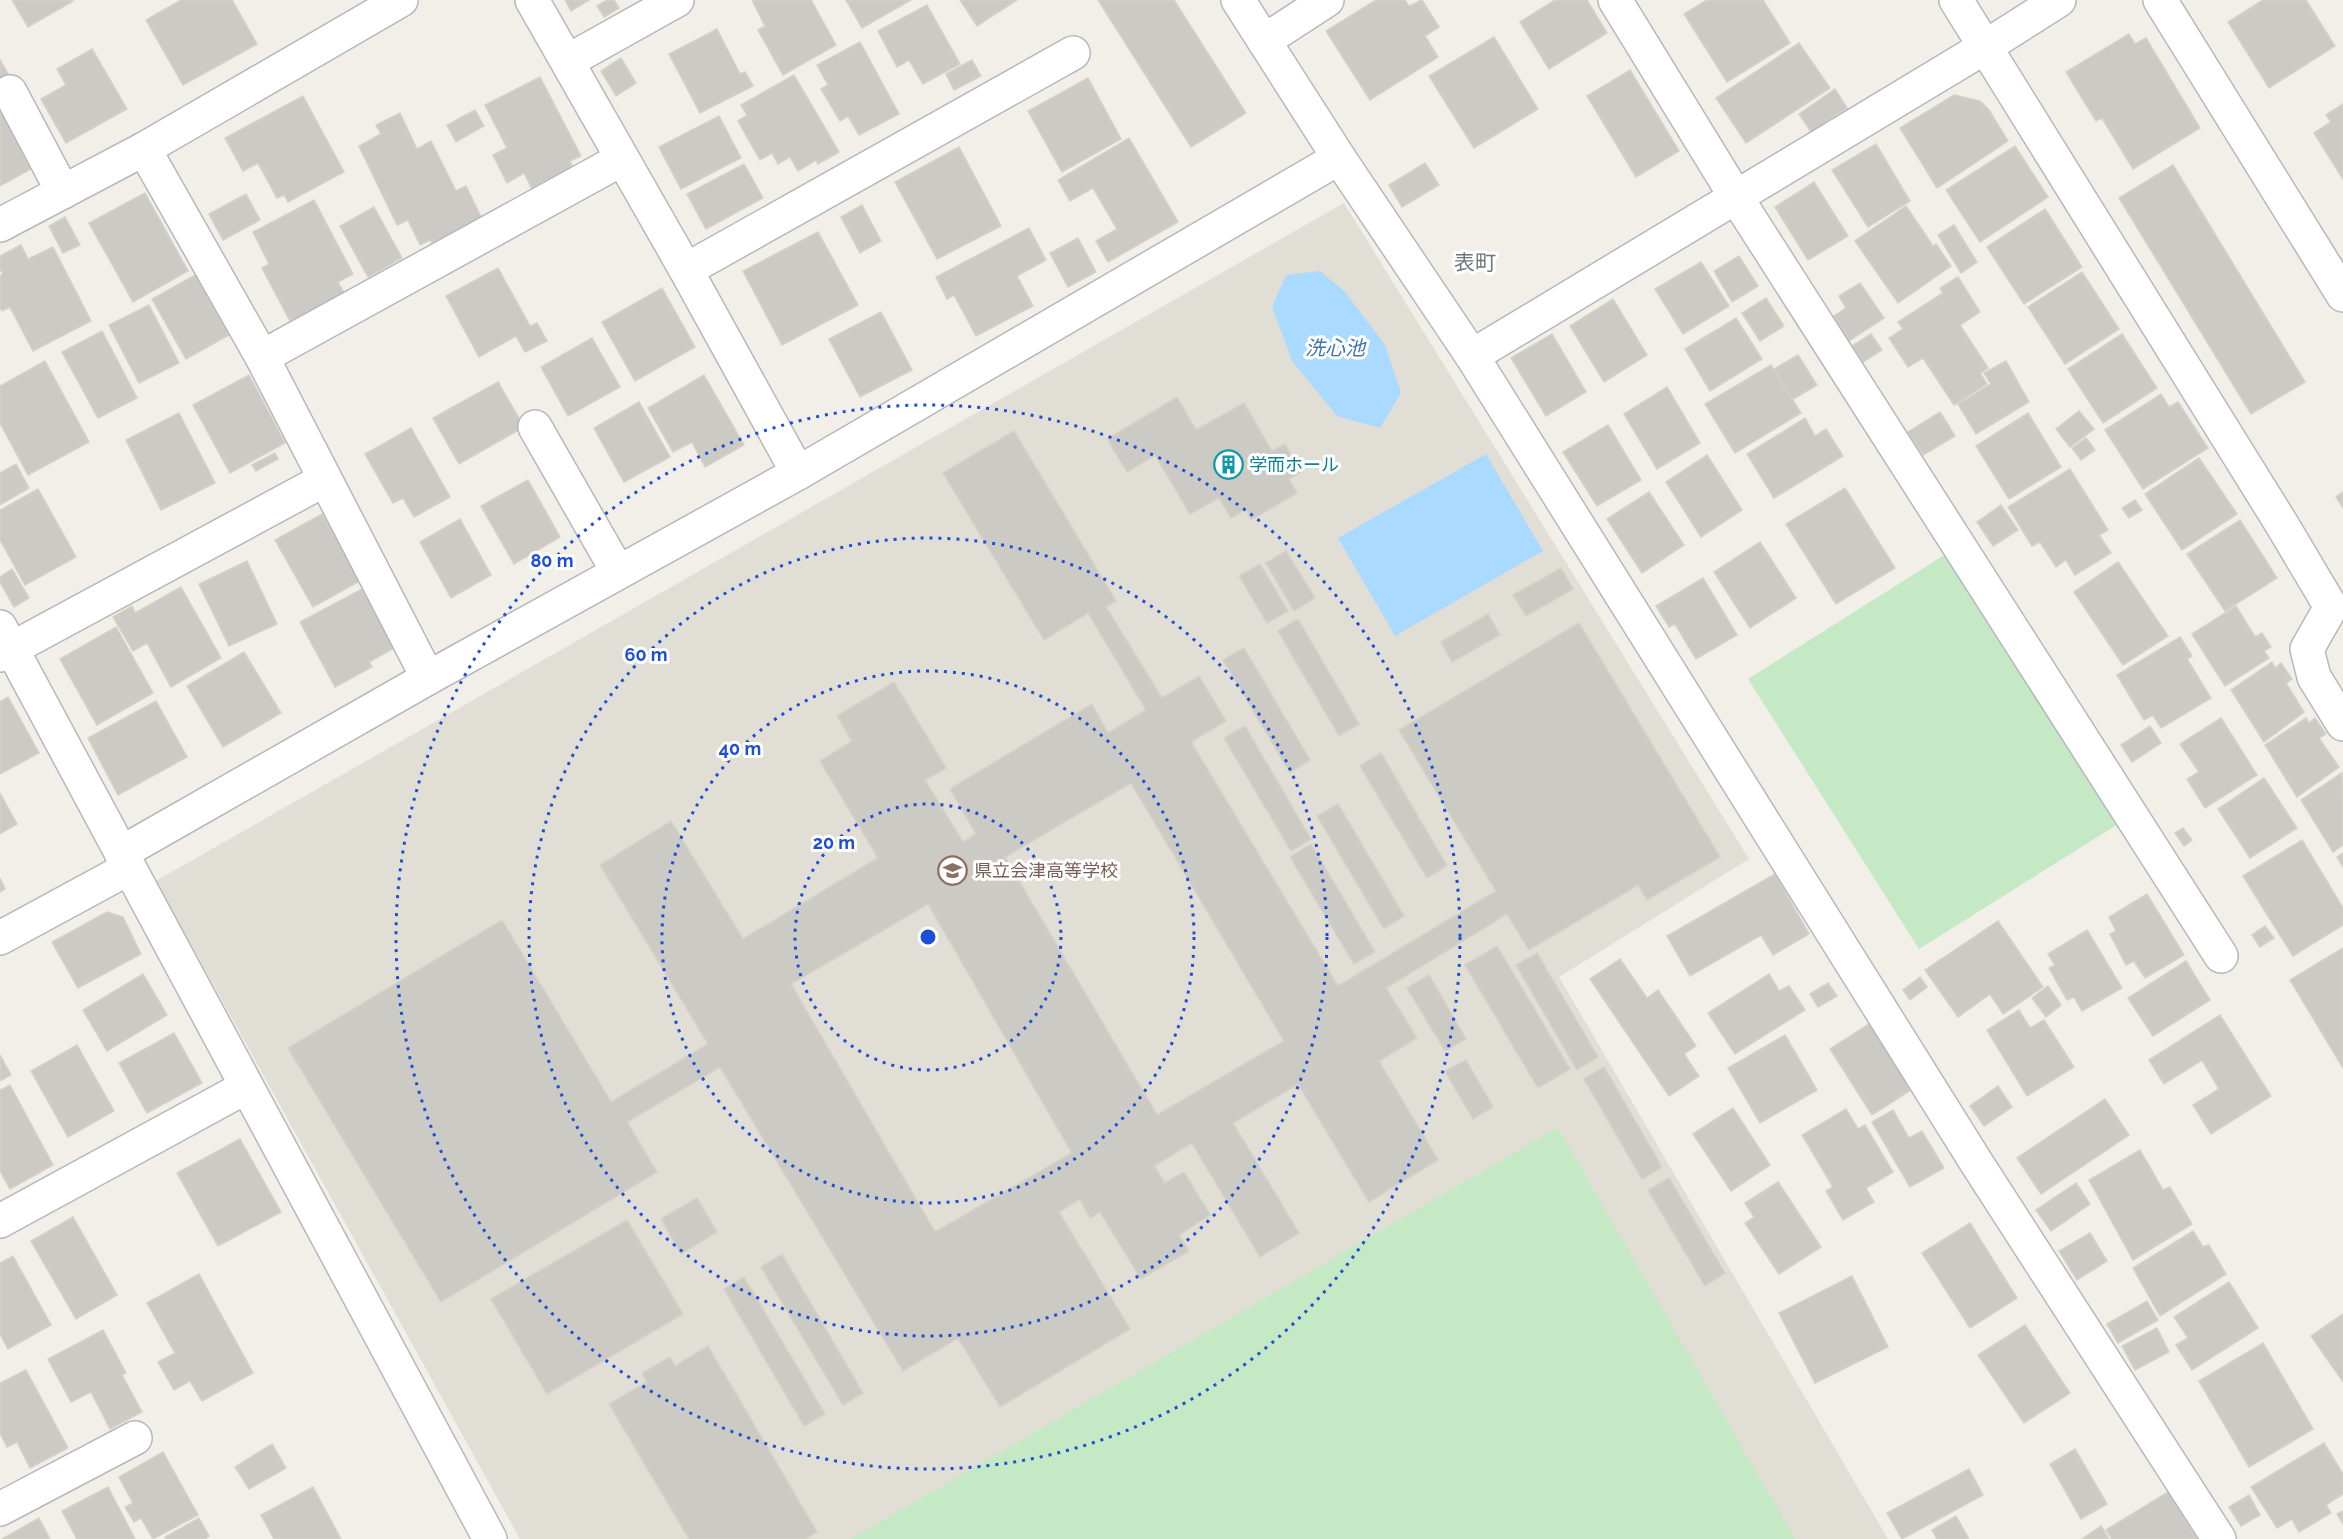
<svg xmlns="http://www.w3.org/2000/svg" width="2343" height="1539" font-family="Raleway,'Noto Sans JP',sans-serif">
  <rect width="100%" height="100%" fill="#f1efe8"/>
  <polygon fill="#e1ded6" points="1344,203 1749,859 1559,977 1888,1539 520,1539 156,881"/>
  <g fill="#c5e8c5">
    <polygon points="1946,554 2118,824 1919,949 1748,679"/>
    <polygon points="1558,1128 1795,1539 851,1539 1557,1128"/>
  </g>
  <g fill="#aadaff">
    <polygon points="1320,271 1345,292 1385,345 1401,393 1380,428 1337,416 1292,361 1272,307 1286,275"/>
    <polygon points="1486,454 1543,551 1395,636 1338,538"/>
  </g>
  <g fill="#cccac5" stroke="#d6d1c6" stroke-width="1.5" fill-rule="evenodd">
    <polygon points="12,0 73,0 73,1 28,27"/>
    <polygon points="181,0 232,0 257,44 183,85 146,20"/>
    <polygon points="565,0 589,0 571,11"/>
    <polygon points="607,0 614,0 619,8 604,17 597,6"/>
    <polygon points="752,0 811,0 836,45 783,75 758,30 765,26"/>
    <polygon points="846,0 911,0 862,28"/>
    <polygon points="960,0 1017,0 977,26"/>
    <polygon points="1098,0 1174,0 1246,113 1191,147"/>
    <polygon points="1376,0 1405,0 1409,6 1422,0 1439,27 1425,36 1438,57 1370,100 1326,31"/>
    <polygon points="1555,0 1587,0 1607,33 1549,69 1520,22"/>
    <polygon points="1707,0 1763,0 1790,43 1727,82 1684,14"/>
    <polygon points="2263,0 2306,0 2335,46 2269,88 2228,22"/>
    <polygon points="927,5 960,64 923,84 909,60 897,67 878,31"/>
    <polygon points="717,29 740,74 745,72 753,86 700,113 669,54"/>
    <polygon points="2129,34 2135,44 2146,38 2200,128 2133,169 2102,118 2096,121 2066,72"/>
    <polygon points="1494,37 1538,109 1474,148 1429,76"/>
    <polygon points="860,42 899,114 859,135 848,116 840,121 821,89 828,85 817,65"/>
    <polygon points="1799,43 1830,88 1746,143 1716,98"/>
    <polygon points="92,49 127,109 66,143 41,99 66,85 57,69"/>
    <polygon points="621,58 636,83 616,96 601,71"/>
    <polygon points="0,60 11,79 0,85"/>
    <polygon points="972,60 981,76 954,90 946,74"/>
    <polygon points="1630,70 1679,151 1636,177 1587,96"/>
    <polygon points="794,75 839,152 818,164 816,160 798,171 790,157 778,164 772,153 760,160 738,121 747,115 741,105"/>
    <polygon points="540,77 581,156 570,161 574,170 533,191 524,173 507,183 493,155 507,148 485,105"/>
    <polygon points="1088,78 1121,139 1062,172 1028,111"/>
    <polygon points="1835,89 1847,108 1811,132 1799,114"/>
    <polygon points="1954,95 1980,101 1989,110 2008,141 1937,188 1900,128"/>
    <polygon points="303,96 344,172 288,202 284,195 277,198 258,163 243,171 225,138"/>
    <polygon points="2343,104 2343,179 2314,133 2331,122 2326,115"/>
    <polygon points="0,110 31,169 0,186"/>
    <polygon points="475,110 484,126 456,142 447,125"/>
    <polygon points="400,113 417,149 431,141 456,191 466,186 482,219 432,243 430,240 420,245 408,220 397,225 359,146 381,134 376,125"/>
    <polygon points="719,116 741,158 681,189 659,147"/>
    <polygon points="1129,138 1178,222 1108,262 1096,241 1117,229 1093,188 1070,201 1058,180"/>
    <polygon points="1876,144 1910,201 1868,227 1832,170"/>
    <polygon points="2015,146 2048,197 1980,242 1946,190"/>
    <polygon points="959,147 1001,226 937,259 895,182"/>
    <polygon points="1425,163 1439,185 1402,207 1389,185"/>
    <polygon points="744,164 763,198 706,229 687,194"/>
    <polygon points="2173,165 2305,382 2251,414 2119,198"/>
    <polygon points="1814,182 1848,236 1808,260 1775,207"/>
    <polygon points="145,193 188,271 133,302 89,223"/>
    <polygon points="246,194 260,220 223,240 209,214"/>
    <polygon points="314,200 353,274 338,282 344,293 290,321 262,268 269,264 253,232"/>
    <polygon points="862,205 881,241 860,253 841,217"/>
    <polygon points="1906,206 1933,246 1936,244 1951,266 1898,303 1855,241"/>
    <polygon points="374,207 402,258 368,277 340,226"/>
    <polygon points="2045,209 2082,267 2024,304 1987,247"/>
    <polygon points="65,217 80,245 63,253 49,226"/>
    <polygon points="1954,225 1977,262 1961,273 1938,235"/>
    <polygon points="1029,228 1046,260 1017,276 1033,306 976,336 954,295 947,299 936,277"/>
    <polygon points="818,232 858,305 782,345 743,271"/>
    <polygon points="1078,238 1096,272 1068,287 1050,253"/>
    <polygon points="21,245 28,259 53,247 91,321 33,351 10,307 2,311 0,308 0,276 3,274 0,269 0,256"/>
    <polygon points="1739,256 1758,286 1732,302 1714,271"/>
    <polygon points="1701,262 1729,306 1683,334 1655,289"/>
    <polygon points="498,268 530,326 537,323 547,341 525,352 516,336 479,357 446,296"/>
    <polygon points="2082,272 2119,329 2065,364 2028,307"/>
    <polygon points="195,275 229,335 186,359 152,299"/>
    <polygon points="1958,277 1980,312 1960,325 1988,368 1980,373 1987,384 1954,405 1923,358 1908,367 1889,338 1903,329 1898,322 1943,293 1940,288"/>
    <polygon points="1860,283 1884,318 1849,341 1834,316 1846,308 1839,296"/>
    <polygon points="662,288 695,347 635,381 602,322"/>
    <polygon points="1766,298 1784,326 1760,341 1742,313"/>
    <polygon points="1613,299 1647,355 1604,382 1570,326"/>
    <polygon points="149,305 179,363 139,383 109,325"/>
    <polygon points="881,312 912,370 860,397 829,339"/>
    <polygon points="1736,318 1762,359 1710,391 1685,349"/>
    <polygon points="102,331 137,398 98,418 62,352"/>
    <polygon points="1552,334 1586,392 1546,416 1511,358"/>
    <polygon points="1871,334 1882,350 1863,362 1852,346"/>
    <polygon points="2122,334 2157,388 2103,423 2068,369"/>
    <polygon points="592,338 620,387 568,416 541,367"/>
    <polygon points="1798,355 1817,385 1792,400 1774,369"/>
    <polygon points="45,361 89,442 28,475 0,423 0,386"/>
    <polygon points="2006,361 2029,402 1976,434 1958,404 1991,384 1984,373"/>
    <polygon points="1771,365 1801,413 1735,453 1705,404"/>
    <polygon points="249,375 285,443 230,473 193,405"/>
    <polygon points="704,375 744,445 705,467 692,442 673,452 648,408"/>
    <polygon points="498,382 524,427 459,464 433,418"/>
    <polygon points="1667,387 1700,443 1657,469 1624,414"/>
    <polygon points="2161,394 2169,407 2178,402 2208,448 2143,489 2105,430"/>
    <polygon points="1177,397 1196,430 1244,403 1272,451 1285,444 1300,472 1289,479 1297,493 1251,520 1246,509 1231,518 1219,498 1190,514 1155,455 1127,472 1107,439"/>
    <polygon points="639,402 670,457 624,482 594,428"/>
    <polygon points="2079,411 2094,429 2070,447 2056,429"/>
    <polygon points="1940,412 1955,436 1923,455 1908,432"/>
    <polygon points="179,413 215,483 161,510 126,440"/>
    <polygon points="2028,413 2061,467 2009,499 1976,446"/>
    <polygon points="1805,418 1815,436 1826,429 1843,456 1774,498 1747,454"/>
    <polygon points="1608,425 1641,480 1597,506 1563,452"/>
    <polygon points="411,428 450,497 414,517 403,498 393,503 365,454"/>
    <path d="M 1014,431 L 1116,601 L 1106,607 L 1162,698 L 1199,676 L 1226,721 L 1191,742 L 1338,986 L 1496,891 L 1399,730 L 1579,623 L 1720,857 L 1647,900 L 1638,885 L 1529,950 L 1507,914 L 1386,988 L 1417,1038 L 1379,1061 L 1438,1160 L 1369,1202 L 1298,1084 L 1233,1123 L 1299,1233 L 1260,1257 L 1192,1143 L 1154,1166 L 1165,1183 L 1184,1172 L 1210,1215 L 1179,1235 L 1189,1251 L 1141,1279 L 1100,1212 L 1090,1218 L 1080,1199 L 1059,1212 L 1130,1329 L 1000,1407 L 958,1338 L 903,1371 L 720,1067 L 627,1122 L 657,1172 L 441,1302 L 288,1048 L 502,920 L 611,1102 L 708,1044 L 600,865 L 671,821 L 743,939 L 878,858 L 820,761 L 852,741 L 837,716 L 894,682 L 946,768 L 925,780 L 963,842 L 976,834 L 950,789 L 1092,704 L 1108,733 L 1146,710 L 1088,613 L 1044,640 L 943,473 ZM 1131,783 L 1284,1041 L 1157,1115 L 1005,857 ZM 928,904 L 1072,1153 L 935,1232 L 791,984 Z"/>
    <polygon points="2086,438 2095,450 2081,460 2072,448"/>
    <polygon points="275,453 278,459 256,471 252,465"/>
    <polygon points="1707,455 1742,510 1701,537 1666,482"/>
    <polygon points="2199,458 2237,514 2182,550 2145,494"/>
    <polygon points="16,464 29,488 0,505 0,473"/>
    <polygon points="2070,469 2108,530 2099,535 2111,553 2075,575 2066,560 2056,567 2040,542 2032,546 2008,507"/>
    <polygon points="528,480 560,537 514,564 481,506"/>
    <polygon points="1845,488 1895,568 1836,604 1786,524"/>
    <polygon points="38,489 76,557 25,585 0,540 0,510"/>
    <polygon points="1649,492 1684,545 1642,573 1607,519"/>
    <polygon points="2343,492 2343,508 2336,497"/>
    <polygon points="2135,500 2142,510 2129,518 2122,508"/>
    <polygon points="2001,505 2018,530 1993,546 1977,522"/>
    <polygon points="322,514 360,581 313,607 275,540"/>
    <polygon points="460,519 491,575 451,598 420,542"/>
    <polygon points="2240,520 2277,578 2225,611 2187,554"/>
    <polygon points="1760,542 1796,598 1750,628 1714,572"/>
    <polygon points="1286,551 1315,598 1294,611 1266,563"/>
    <polygon points="247,561 277,624 229,646 199,584"/>
    <polygon points="2118,562 2168,636 2123,665 2074,592"/>
    <polygon points="1260,564 1288,611 1267,623 1239,576"/>
    <polygon points="1561,568 1573,589 1526,616 1513,595"/>
    <polygon points="12,569 29,598 14,607 0,582 0,577"/>
    <polygon points="1703,578 1737,635 1696,659 1675,624 1669,627 1656,606"/>
    <polygon points="181,587 221,658 171,687 147,643 133,651 113,617 132,606 135,613"/>
    <polygon points="362,589 394,648 369,662 372,667 335,687 300,622"/>
    <polygon points="2236,606 2255,637 2262,633 2271,647 2264,651 2269,658 2225,686 2192,634"/>
    <polygon points="1488,614 1500,635 1452,662 1441,642"/>
    <polygon points="1298,619 1359,724 1339,736 1278,631"/>
    <polygon points="116,627 153,693 97,725 60,659"/>
    <polygon points="2180,637 2192,656 2187,659 2211,698 2161,728 2153,715 2144,720 2117,675"/>
    <polygon points="1244,648 1310,760 1290,773 1223,660"/>
    <polygon points="244,652 281,713 223,747 187,686"/>
    <polygon points="2272,662 2275,668 2281,663 2292,679 2286,683 2304,712 2264,742 2231,690"/>
    <polygon points="8,697 39,753 0,774 0,702"/>
    <polygon points="156,701 187,757 118,795 88,738"/>
    <polygon points="2221,718 2257,775 2205,808 2187,779 2199,772 2180,744"/>
    <polygon points="2306,718 2309,723 2315,718 2326,734 2319,738 2339,767 2297,797 2265,745"/>
    <polygon points="1245,726 1311,839 1291,851 1224,738"/>
    <polygon points="2150,726 2161,743 2132,762 2121,745"/>
    <polygon points="1381,753 1447,866 1427,878 1360,766"/>
    <polygon points="2342,773 2343,845 2333,852 2301,800"/>
    <polygon points="2264,778 2297,828 2250,858 2218,809"/>
    <polygon points="0,793 17,824 0,834"/>
    <polygon points="1338,804 1404,916 1384,929 1317,816"/>
    <polygon points="2183,828 2192,840 2184,846 2175,833"/>
    <polygon points="2302,840 2343,908 2343,925 2293,956 2243,876"/>
    <polygon points="1311,844 1375,952 1354,964 1290,857"/>
    <polygon points="2343,853 2343,867 2337,857"/>
    <polygon points="1775,874 1809,934 1773,955 1761,935 1690,976 1667,936"/>
    <polygon points="0,878 5,889 0,892"/>
    <polygon points="2147,894 2184,955 2145,978 2134,961 2126,965 2110,934 2116,931 2109,917"/>
    <polygon points="107,912 123,917 141,954 78,988 52,942"/>
    <polygon points="1998,921 2043,987 2003,1014 1990,994 1958,1017 1925,970"/>
    <polygon points="2265,926 2274,938 2260,947 2252,935"/>
    <polygon points="2087,930 2122,988 2082,1011 2074,997 2067,1000 2049,968 2055,965 2048,954"/>
    <polygon points="1497,946 1570,1069 1538,1088 1465,965"/>
    <polygon points="2343,948 2343,1068 2290,980"/>
    <polygon points="1537,953 1598,1057 1577,1070 1516,965"/>
    <polygon points="1620,959 1647,998 1658,990 1696,1046 1684,1054 1699,1076 1669,1096 1590,979"/>
    <polygon points="2186,961 2210,1000 2153,1036 2128,998"/>
    <polygon points="143,974 167,1015 107,1051 83,1010"/>
    <polygon points="1769,974 1779,991 1789,986 1805,1010 1735,1054 1708,1013"/>
    <polygon points="1429,975 1466,1039 1445,1051 1407,988"/>
    <polygon points="1920,977 1927,987 1910,1000 1903,990"/>
    <polygon points="1828,983 1837,996 1818,1007 1810,994"/>
    <polygon points="2048,986 2061,1005 2046,1017 2032,998"/>
    <polygon points="2019,1010 2030,1028 2044,1020 2074,1067 2027,1096 1987,1030"/>
    <polygon points="2220,1015 2271,1096 2211,1134 2193,1105 2219,1089 2202,1060 2164,1084 2149,1060"/>
    <polygon points="1872,1022 1914,1088 1872,1115 1830,1049"/>
    <polygon points="174,1033 202,1083 147,1113 119,1063"/>
    <polygon points="1785,1035 1817,1090 1760,1123 1728,1068"/>
    <polygon points="77,1045 114,1111 68,1137 31,1071"/>
    <polygon points="0,1055 11,1075 0,1081"/>
    <polygon points="1466,1060 1493,1107 1473,1119 1445,1071"/>
    <polygon points="1604,1067 1662,1167 1642,1179 1584,1079"/>
    <polygon points="10,1085 53,1165 10,1189 0,1171 0,1090"/>
    <polygon points="1998,1086 2012,1107 1984,1126 1970,1106"/>
    <polygon points="2105,1099 2129,1135 2041,1194 2017,1158"/>
    <polygon points="1733,1108 1770,1165 1731,1191 1693,1134"/>
    <polygon points="1846,1109 1858,1129 1865,1125 1893,1172 1866,1188 1874,1202 1843,1220 1826,1191 1833,1187 1802,1135"/>
    <polygon points="1893,1110 1909,1138 1922,1131 1944,1168 1910,1187 1872,1122"/>
    <polygon points="240,1139 281,1212 218,1246 177,1173"/>
    <polygon points="2140,1150 2163,1190 2170,1187 2192,1224 2133,1260 2089,1180"/>
    <polygon points="1669,1178 1725,1273 1705,1286 1648,1190"/>
    <polygon points="1778,1182 1821,1247 1779,1274 1745,1223 1754,1217 1745,1203"/>
    <polygon points="2076,1183 2090,1204 2051,1231 2036,1210"/>
    <polygon points="697,1198 717,1232 681,1254 661,1219"/>
    <polygon points="73,1217 117,1295 76,1319 31,1241"/>
    <polygon points="627,1220 683,1314 547,1394 491,1299"/>
    <polygon points="1970,1223 2017,1298 1970,1328 1922,1253"/>
    <polygon points="2193,1231 2203,1247 2209,1245 2226,1274 2160,1316 2133,1268"/>
    <polygon points="2090,1233 2107,1261 2077,1280 2059,1251"/>
    <polygon points="782,1254 863,1393 843,1405 761,1267"/>
    <polygon points="13,1256 51,1325 8,1349 0,1334 0,1263"/>
    <polygon points="199,1274 253,1373 202,1401 190,1381 174,1390 158,1362 175,1353 147,1303"/>
    <polygon points="1852,1276 1888,1347 1815,1383 1779,1313"/>
    <polygon points="744,1277 825,1414 804,1426 724,1289"/>
    <polygon points="2229,1282 2258,1328 2192,1370 2176,1345 2188,1338 2174,1317"/>
    <polygon points="2147,1301 2158,1320 2118,1343 2107,1324"/>
    <polygon points="2343,1314 2343,1382 2311,1336"/>
    <polygon points="2025,1325 2070,1393 2024,1423 1978,1355"/>
    <polygon points="2157,1328 2169,1352 2135,1370 2122,1346"/>
    <polygon points="103,1330 126,1373 122,1375 142,1412 110,1429 91,1392 71,1402 48,1359"/>
    <polygon points="2263,1343 2313,1429 2249,1467 2199,1381"/>
    <polygon points="708,1346 817,1532 805,1539 689,1539 609,1404 647,1382 642,1373 670,1357 675,1366"/>
    <polygon points="26,1370 68,1448 30,1468 17,1442 7,1447 0,1433 0,1383"/>
    <polygon points="2324,1443 2343,1474 2343,1494 2326,1505 2331,1513 2299,1532 2292,1519 2277,1528 2251,1487"/>
    <polygon points="272,1444 286,1468 249,1489 235,1467"/>
    <polygon points="2075,1449 2107,1504 2081,1519 2050,1464"/>
    <polygon points="163,1452 198,1515 153,1539 141,1518 134,1522 125,1507 133,1503 119,1477"/>
    <polygon points="1969,1469 1983,1495 1902,1539 1887,1513"/>
    <polygon points="108,1487 135,1539 77,1539 62,1511"/>
    <polygon points="313,1487 341,1539 274,1539 261,1515"/>
    <polygon points="2168,1492 2197,1539 2112,1539 2106,1530"/>
    <polygon points="2249,1495 2260,1515 2241,1526 2229,1507"/>
    <polygon points="2343,1511 2343,1524 2337,1514"/>
    <polygon points="1956,1516 1969,1539 1937,1539 1932,1530"/>
    <polygon points="39,1518 50,1539 2,1539"/>
    <polygon points="199,1518 209,1536 205,1539 166,1539 165,1537"/>
    <polygon points="2101,1526 2109,1539 2082,1539"/>
  </g>
  <g fill="none" stroke-linecap="round" stroke-linejoin="round">
    <defs>
      <g id="minor">
        <polyline points="532,0 686,270 798,473"/>
        <polyline points="1615,0 1736,197 2221,956"/>
        <polyline points="1956,0 2281,523 2331,607 2307,649 2314,677 2343,724"/>
        <polyline points="2160,0 2343,295"/>
        <polyline points="1264,41 1327,0"/>
        <polyline points="568,61 677,0"/>
        <polyline points="10,92 63,192"/>
        <polyline points="144,149 262,357 428,678"/>
        <polyline points="1339,158 1472,356 1976,1162 2219,1539"/>
        <polyline points="0,225 144,149 401,0"/>
        <polyline points="686,270 1073,53"/>
        <polyline points="1472,356 1985,47 2059,0"/>
        <polyline points="262,357 622,159"/>
        <polyline points="535,427 618,572"/>
        <polyline points="0,627 490,1539"/>
        <polyline points="0,655 324,480"/>
        <polyline points="121,853 428,678 798,473 1339,158 1238,0"/>
        <polyline points="0,938 129,868"/>
        <polyline points="0,1221 246,1087"/>
        <polyline points="0,1509 135,1438"/>
      </g>
    </defs>
    <use href="#minor" stroke="#b5b8bc" stroke-width="36"/>
    <use href="#minor" stroke="#fff" stroke-width="33"/>
  </g>
  <g fill="none" stroke="#1d4ed8" stroke-width="3" stroke-dasharray="3 6">
    <circle cx="928" cy="937" r="133"/>
    <circle cx="928" cy="937" r="266"/>
    <circle cx="928" cy="937" r="399"/>
    <circle cx="928" cy="937" r="532"/>
  </g>
  <defs>
    <symbol id="building-ring" viewBox="-11 -11 22 22"><circle r="9.5" fill="#fff" stroke="#0f9aa8" stroke-width="1.5"/><path d="M-4-6H4V6H1V3H-1V6H-4ZM-2.5-4.3h1.7v1.8h-1.7ZM.8-4.3h1.7v1.8H.8ZM-2.5-1h1.7V.8h-1.7ZM.8-1h1.7V.8H.8Z" fill="#0f9aa8"/></symbol>
    <symbol id="school-ring" viewBox="-11 -11 22 22"><circle r="9.5" fill="#fff" stroke="#8d6e63" stroke-width="1.5"/><path d="M0-5L7-2L0 1L-7-2ZM-4 1L0 2.5L4 1V4Q0 6-4 4Z" fill="#8d6e63"/></symbol>
  </defs>
  <g fill-rule="evenodd">
    <use href="#building-ring" x="1212" y="448" width="33" height="33"/>
    <use href="#school-ring" x="936" y="854" width="33" height="33"/>
  </g>
  <g text-anchor="middle" dominant-baseline="central" stroke-width="6" stroke-linejoin="round" paint-order="stroke">
    <g font-size="18" fill="#0d838f" stroke="#fff" text-anchor="start">
      <text x="1249" y="464">学而ホール</text>
    </g>
    <g font-size="18" fill="#785e54" stroke="#fff" text-anchor="start">
      <text x="974" y="870">県立会津高等学校</text>
    </g>
    <g font-size="20" font-style="italic" fill="#4174aa" stroke="#fff">
      <text x="1335" y="348">洗心池</text>
    </g>
    <g font-size="21" fill="#70757a" stroke="#fff">
      <text x="1475" y="262">表町</text>
    </g>
  </g>
  <circle cx="928" cy="937" r="9" fill="#1d4ed8" stroke="#fff" stroke-width="3"/>
  <g font-size="18" text-anchor="middle" font-weight="bold" fill="#1d4ed8" stroke="#fff" stroke-width="6" stroke-linejoin="round" paint-order="stroke">
    <text x="552" y="567">80 m</text>
    <text x="646" y="661">60 m</text>
    <text x="740" y="755">40 m</text>
    <text x="834" y="849">20 m</text>
  </g>
</svg>
